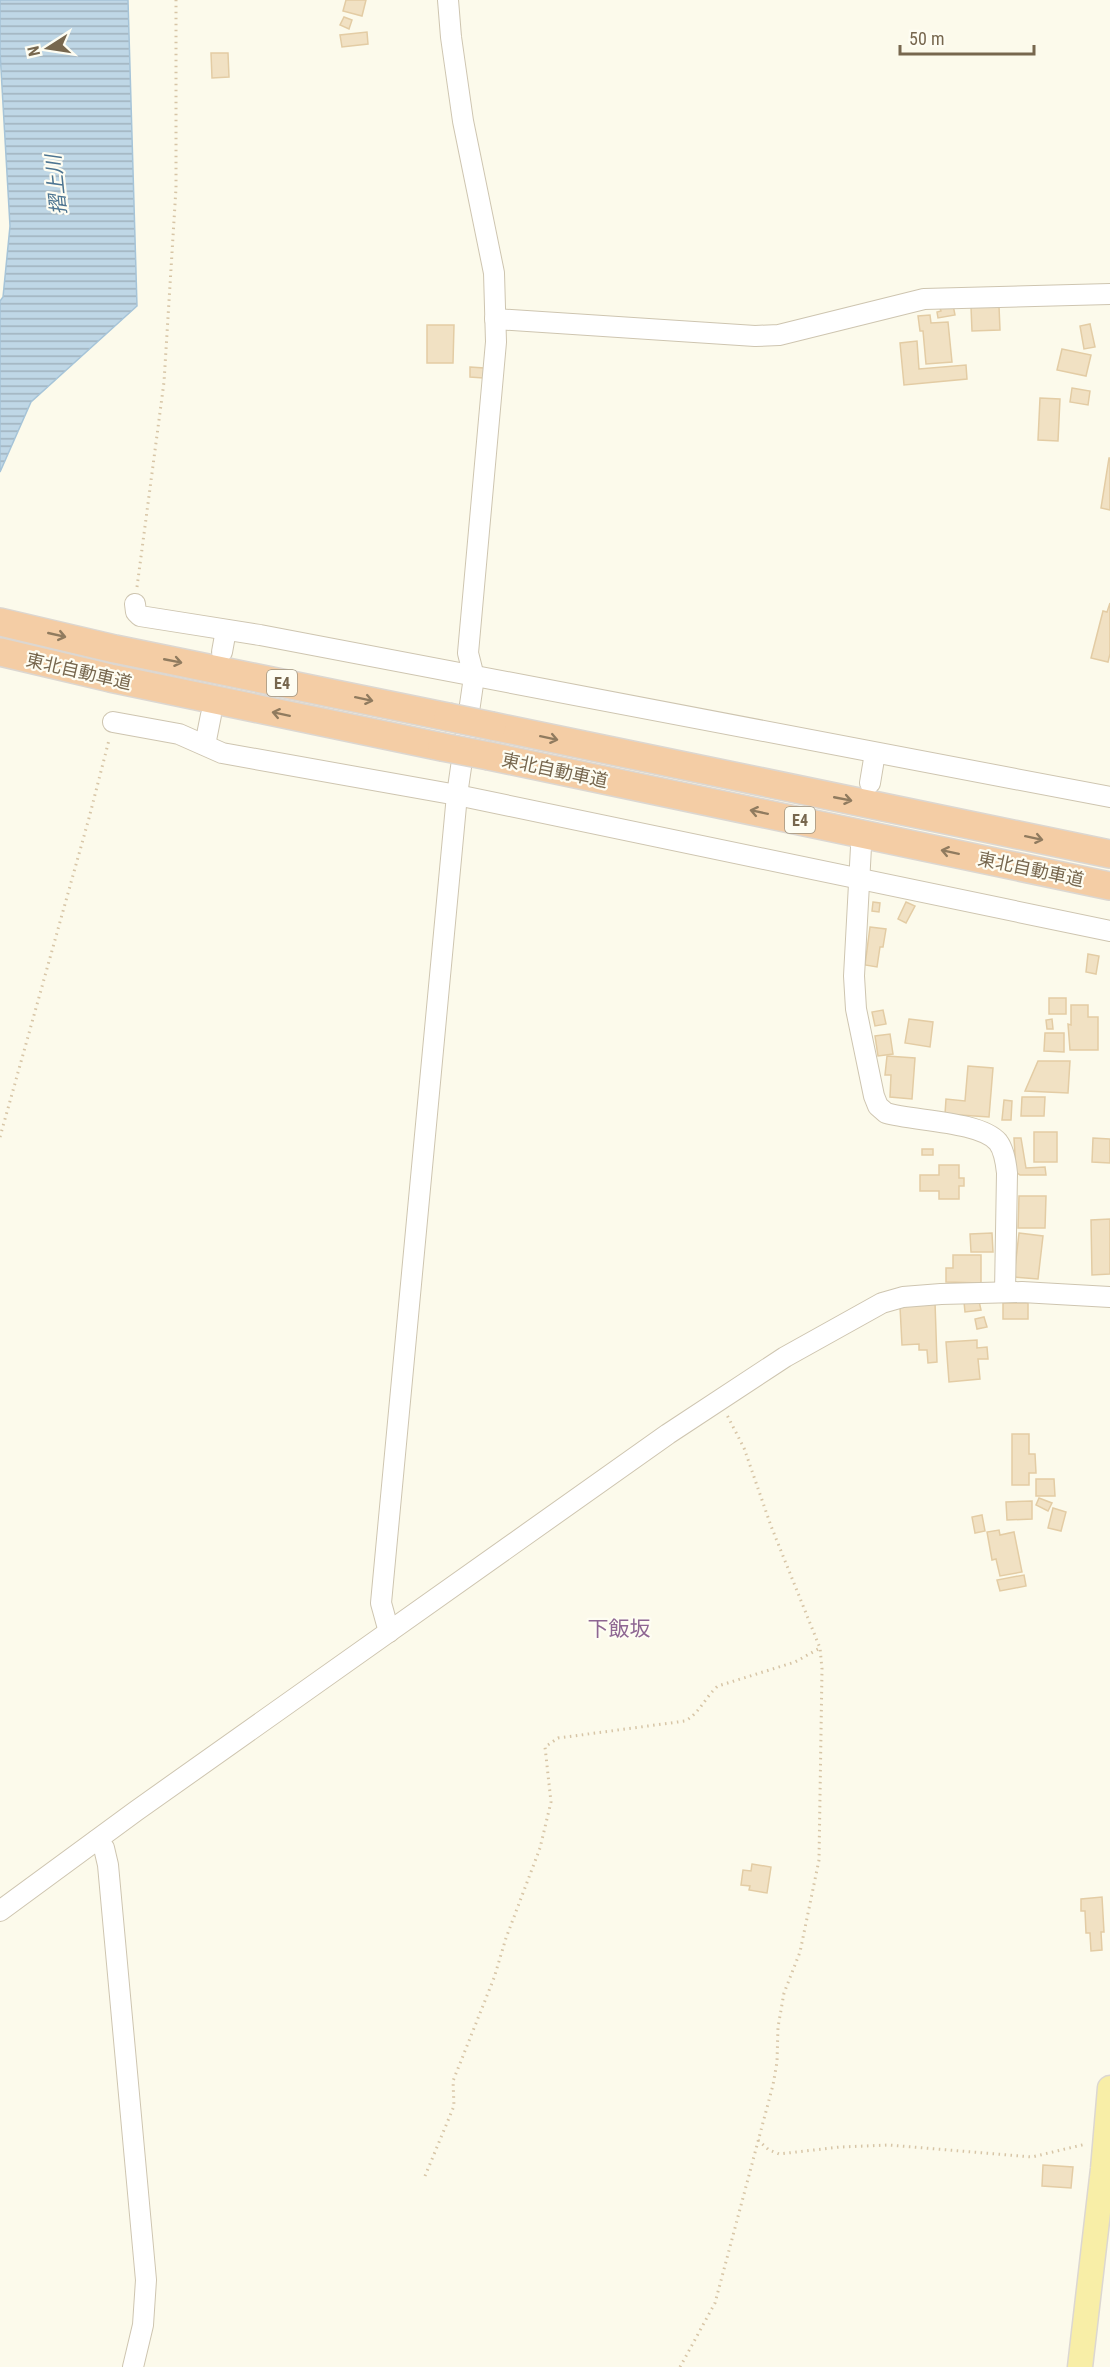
<svg xmlns="http://www.w3.org/2000/svg" width="1110" height="2367" font-family="'Roboto Condensed','Noto Sans JP',sans-serif">
  <defs>
    <pattern id="water-rules" width="6" height="5" patternUnits="userSpaceOnUse" patternTransform="scale(1.5)"><rect width="6" height="5" fill="#bfd7e6"/><path d="M0 2.5h6" fill="none" stroke="#a0b2bd"/></pattern>
  </defs>
  <rect width="100%" height="100%" fill="#fcfaeb"/>
  <polygon fill="url(#water-rules)" stroke="#a6c4d8" stroke-width="1.5" points="0,0 128,0 137,306 31,402 0,472 0,301 3,297 10,226 0,52"/>
  <g fill="#f1e1c3" stroke="#e3cca4" stroke-width="1.5">
    <polygon points="346,0 366,0 362,16 343,11"/>
    <polygon points="344,17 352,20 349,29 340,25"/>
    <polygon points="367,32 368,44 342,47 340,35"/>
    <polygon points="211,53 228,53 229,77 212,78"/>
    <polygon points="953,305 955,315 938,318 937,312 941,311 940,308"/>
    <polygon points="999,306 1000,330 972,331 971,307"/>
    <polygon points="930,315 931,323 948,322 952,362 926,364 923,331 920,331 918,316"/>
    <polygon points="1090,324 1095,347 1084,349 1080,326"/>
    <polygon points="427,325 454,325 453,363 427,363"/>
    <polygon points="917,341 919,369 966,365 967,379 904,385 900,343"/>
    <polygon points="1062,349 1091,355 1086,376 1057,370"/>
    <polygon points="470,367 484,368 483,378 470,377"/>
    <polygon points="1072,388 1090,391 1088,405 1070,402"/>
    <polygon points="1040,398 1060,399 1058,441 1038,440"/>
    <polygon points="1109,458 1110,458 1110,510 1101,508"/>
    <polygon points="1110,603 1110,654 1108,662 1091,658 1103,611 1107,612"/>
    <polygon points="873,902 880,903 879,912 872,911"/>
    <polygon points="906,902 915,906 906,923 898,919"/>
    <polygon points="870,927 886,929 883,947 880,947 877,967 865,965"/>
    <polygon points="1088,954 1099,956 1096,974 1086,972"/>
    <rect x="1049" y="998" width="17" height="16"/>
    <polygon points="1071,1005 1088,1005 1088,1017 1098,1017 1098,1050 1070,1050 1068,1024 1071,1025"/>
    <polygon points="883,1010 886,1024 875,1026 872,1012"/>
    <polygon points="909,1019 933,1022 930,1047 905,1043"/>
    <polygon points="1052,1019 1053,1029 1047,1029 1046,1020"/>
    <polygon points="1045,1033 1064,1033 1064,1052 1044,1051"/>
    <polygon points="890,1034 893,1054 878,1056 875,1036"/>
    <polygon points="887,1056 915,1058 912,1099 890,1097 891,1075 885,1075"/>
    <polygon points="1038,1061 1070,1061 1068,1093 1025,1091"/>
    <polygon points="968,1066 993,1068 989,1117 945,1114 946,1099 965,1101"/>
    <polygon points="1022,1097 1045,1097 1044,1116 1021,1116"/>
    <polygon points="1004,1100 1012,1101 1011,1120 1002,1120"/>
    <rect x="1034" y="1132" width="23" height="30"/>
    <polygon points="1014,1138 1021,1138 1026,1168 1045,1167 1046,1175 1020,1175 1016,1172"/>
    <polygon points="1093,1138 1110,1139 1110,1163 1092,1162"/>
    <rect x="922" y="1149" width="11" height="6"/>
    <polygon points="939,1165 959,1165 959,1178 964,1178 964,1186 959,1186 959,1199 939,1199 939,1191 920,1191 920,1175 939,1175"/>
    <polygon points="1019,1196 1046,1196 1045,1228 1018,1228"/>
    <polygon points="1110,1219 1110,1274 1092,1275 1091,1220"/>
    <polygon points="992,1233 993,1252 971,1252 970,1234"/>
    <polygon points="1019,1233 1043,1236 1038,1279 1014,1277"/>
    <polygon points="953,1255 981,1255 981,1283 946,1282 946,1268 953,1268"/>
    <polygon points="979,1301 981,1310 965,1312 964,1302"/>
    <polygon points="935,1302 937,1362 928,1363 927,1350 919,1350 919,1344 902,1345 900,1307"/>
    <rect x="1003" y="1303" width="25" height="16"/>
    <polygon points="984,1317 987,1327 977,1329 975,1319"/>
    <polygon points="977,1340 977,1348 987,1347 988,1359 978,1359 980,1379 949,1382 946,1342"/>
    <polygon points="1012,1434 1029,1434 1029,1454 1035,1454 1036,1473 1029,1473 1029,1485 1012,1485"/>
    <polygon points="1036,1479 1054,1479 1055,1496 1036,1496"/>
    <polygon points="1039,1498 1052,1503 1048,1511 1036,1505"/>
    <polygon points="1032,1501 1032,1519 1007,1520 1006,1502"/>
    <polygon points="1053,1508 1066,1512 1061,1531 1048,1528"/>
    <polygon points="982,1515 985,1531 975,1533 972,1517"/>
    <polygon points="999,1530 1000,1535 1014,1532 1022,1572 1000,1576 996,1559 992,1560 987,1532"/>
    <polygon points="1024,1575 1026,1586 1000,1591 997,1580"/>
    <polygon points="752,1864 771,1867 767,1893 749,1890 750,1886 741,1885 743,1870 751,1871"/>
    <polygon points="1102,1897 1104,1932 1101,1932 1102,1950 1091,1951 1090,1933 1086,1933 1085,1911 1081,1911 1081,1899"/>
    <polygon points="1043,2165 1073,2167 1071,2188 1042,2186"/>
  </g>
  <g fill="none" stroke-linecap="round" stroke-linejoin="round">
    <defs>
      <g id="minor">
        <polyline points="495,319 755,336 779,335 924,299 1110,294"/>
        <polyline points="135,604 136,612 140,616 260,635 1110,797"/>
        <polyline points="222,652 226,630"/>
        <polyline points="113,722 179,734 222,753 457,795 1110,931"/>
        <polyline points="205,745 211,715"/>
        <polyline points="870,783 875,753"/>
        <path d="M 861,847 L 854,976 L 856,1009 L 874,1096 L 878,1106 L 886,1113 C 913,1121 980,1121 998,1142 C 1004,1150 1006,1163 1007,1173 L 1005,1292"/>
        <polyline points="389,1632 381,1603 457,795 474,677 468,653 496,342 494,273 463,121 451,37 448,0"/>
        <polyline points="97,1840 104,1848 108,1865 146,2280 143,2325 133,2367"/>
        <polyline points="0,1911 136,1811 668,1434 785,1357 882,1303 903,1297 941,1294 1022,1292 1110,1297"/>
      </g>
      <polyline id="major" points="1080,2367 1103,2169 1110,2088"/>
      <g id="highway">
        <polyline points="0,622 115,649 448,717"/>
        <polyline points="0,652 110,678 442,747"/>
        <polyline points="492,726 1110,854"/>
        <polyline points="489,756 1110,886"/>
      </g>
    </defs>
    <use href="#minor" stroke="#cec5b0" stroke-width="22"/>
    <use href="#major" stroke="#dcd7d1" stroke-width="27"/>
    <use href="#highway" stroke="#dcd7d1" stroke-width="30"/>
    <g stroke="#d7c5a6" stroke-width="3" stroke-dasharray="1.5 4.5" stroke-linecap="butt">
      <polyline points="137,587 164,382 176,188 176,0"/>
      <polyline points="0,1137 89,818 109,740"/>
      <polyline points="758,2140 769,2150 779,2154 840,2147 888,2145 1032,2157 1086,2144"/>
      <path d="M 425,2176 L 454,2106 L 453,2081 L 494,1978 L 506,1938 L 540,1848 L 551,1802 L 545,1747 L 558,1738 L 566,1737 L 685,1721 C 700,1713 705,1697 718,1686 L 795,1662 L 820,1648"/>
      <polyline points="680,2367 715,2303 773,2085 777,2062 778,2027 784,1993 800,1952 819,1860 822,1669 820,1648 771,1526 744,1448 727,1415"/>
    </g>
    <use href="#minor" stroke="#fff" stroke-width="20"/>
    <use href="#major" stroke="#f8eea7" stroke-width="24"/>
    <use href="#highway" stroke="#f4cda5" stroke-width="27"/>
    <defs>
      <g id="highway-bridge">
        <polyline points="448,717 492,726"/>
        <polyline points="442,747 489,756"/>
      </g>
    </defs>
    <use href="#highway-bridge" stroke="#dcd7d1" stroke-width="30" stroke-linecap="butt"/>
    <use href="#highway-bridge" stroke="#f4cda5" stroke-width="27"/>
  </g>
  <defs><path id="oneway-shaft" d="M-6 0H5M1.5-3L5.5 0L1.5 3" fill="none" stroke-width="1.6" stroke-linecap="round" stroke-linejoin="round" transform="scale(1.5)"/></defs>
  <g stroke="#907b5f">
    <use href="#oneway-shaft" transform="translate(57 635) rotate(13)"/>
    <use href="#oneway-shaft" transform="translate(173 661) rotate(11)"/>
    <use href="#oneway-shaft" transform="translate(364 699) rotate(12)"/>
    <use href="#oneway-shaft" transform="translate(281 714) rotate(-168)"/>
    <use href="#oneway-shaft" transform="translate(549 738) rotate(12)"/>
    <use href="#oneway-shaft" transform="translate(843 799) rotate(11)"/>
    <use href="#oneway-shaft" transform="translate(759 812) rotate(-168)"/>
    <use href="#oneway-shaft" transform="translate(1034 838) rotate(12)"/>
    <use href="#oneway-shaft" transform="translate(950 852) rotate(-168)"/>
  </g>
  <g text-anchor="middle" dominant-baseline="central" stroke-width="4.5" stroke-linejoin="round" paint-order="stroke">
    <g fill="#fefdf2" stroke="#a0947f" stroke-width="1.5">
      <rect x="267" y="670" width="30" height="26" rx="4.5"/>
      <rect x="785" y="807" width="30" height="26" rx="4.5"/>
    </g>
    <g font-size="16" font-weight="bold" fill="#77674e">
      <text x="282" y="683">E4</text>
      <text x="800" y="820">E4</text>
    </g>
    <g font-size="18" fill="#77674e" stroke="#fefdf2">
      <text transform="translate(79 671) rotate(13)">東北自動車道</text>
      <text transform="translate(555 770) rotate(12)">東北自動車道</text>
      <text transform="translate(1031 869) rotate(12)">東北自動車道</text>
    </g>
    <g font-size="20" font-style="italic" fill="#4c7491" stroke="#fefdf2">
      <text transform="translate(56 185) rotate(-96)">摺上川</text>
    </g>
    <g font-size="21" fill="#8e6692" stroke="#fefdf2">
      <text x="619" y="1629">下飯坂</text>
    </g>
  </g>
  <g transform="translate(48 48) rotate(258)" stroke="#fefdf2" stroke-width="4.5" paint-order="stroke">
  <path d="M0-4.5L10 22L0 15L-10 22Z" fill="#77674e"/>
  <text y="-9" font-size="16" font-weight="bold" text-anchor="middle" fill="#77674e">N</text>
  </g>
  <path d="M900 45v9h134v-9" fill="none" stroke="#77674e" stroke-width="3"/>
  <text x="909" y="45" font-size="18" fill="#77674e" stroke="#fefdf2" stroke-width="4.5" paint-order="stroke">50 m</text>
</svg>
